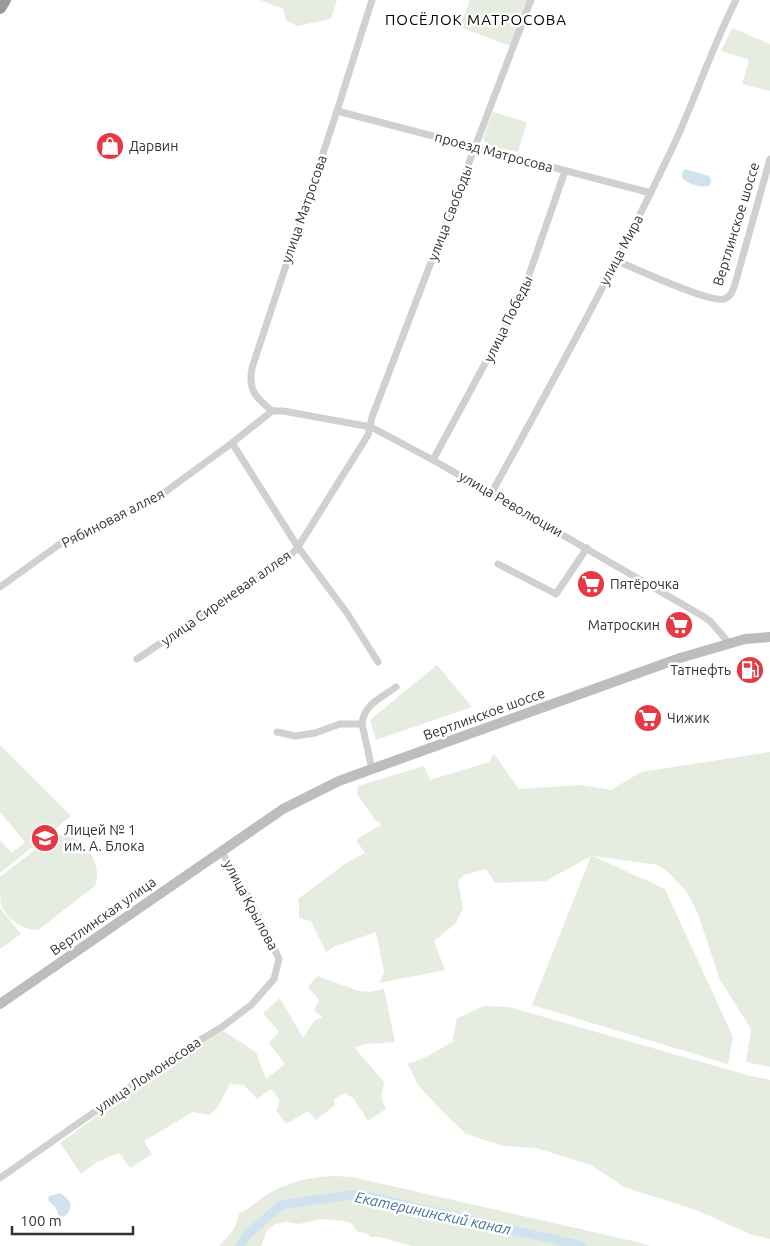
<svg xmlns="http://www.w3.org/2000/svg" width="770" height="1246" font-family="Ubuntu,sans-serif">
  <rect width="100%" height="100%" fill="#fff"/>
  <g fill="#e6ecdf">
    <polygon points="260,0 337,0 331,19 297,26 286,20 283,9"/>
    <polygon points="470,0 528,0 510,46 463,28 461,23"/>
    <polygon points="732,28 770,44 770,91 742,84 749,60 721,51"/>
    <polygon points="493,112 527,122 518,152 487,145 483,139"/>
    <polygon points="437,665 472,707 376,740 370,720"/>
    <polygon points="0,745 71,816 0,873 0,842 1,841 12,853 25,842 0,812"/>
    <polygon points="770,752 770,1067 746,1062 751,1029 720,980 698,914 687,892 667,871 658,865 593,856 665,889 733,1037 728,1064 532,1005 591,856 546,881 495,883 486,869 464,875 458,881 463,908 456,923 434,941 445,970 379,983 384,972 376,932 336,946 326,952 311,921 299,918 299,904 298,899 346,863 365,853 356,840 382,824 375,820 357,794 358,786 424,766 430,780 489,762 494,754 519,789 580,785 611,790 641,772"/>
    <path d="M 55,834 C 81,834 104,860 95,886 L 38,930 C 23,930 7,919 1,905 C 0,897 0,885 0,877 Z"/>
    <polygon points="0,908 21,934 0,949"/>
    <polygon points="317,976 359,991 369,992 384,989 395,1042 367,1044 354,1047 384,1082 381,1097 386,1109 368,1121 353,1098 345,1093 334,1099 335,1105 316,1120 308,1111 286,1124 276,1110 280,1101 271,1089 257,1099 244,1085 230,1084 217,1108 209,1115 193,1112 144,1141 152,1154 130,1168 119,1153 97,1162 81,1174 60,1143 186,1051 223,1031 256,1052 266,1079 285,1064 269,1043 279,1032 263,1013 280,998 303,1038 314,1021 322,1017 314,1010 319,1000 308,987"/>
    <polygon points="484,1006 509,1007 747,1075 770,1080 770,1239 752,1235 696,1210 624,1187 591,1165 536,1148 503,1146 466,1134 441,1110 418,1085 408,1064 428,1056 452,1042 457,1018"/>
    <path d="M 334,1176 L 352,1177 L 637,1242 L 650,1246 L 413,1246 C 399,1244 383,1235 370,1237 L 368,1234 L 356,1231 L 352,1224 L 345,1221 L 321,1219 L 299,1224 L 286,1222 L 275,1224 L 267,1230 L 261,1246 L 219,1246 C 231,1232 235,1233 239,1213 C 251,1208 256,1202 266,1195 C 288,1182 309,1177 334,1176 Z"/>
  </g>
  <g fill="#cfe2ee">
    <path d="M 685,169 L 709,176 L 711,180 L 710,185 C 702,189 689,184 682,178 L 682,173 Z"/>
    <polygon points="60,1193 67,1198 71,1205 68,1213 64,1217 58,1215 56,1208 48,1200 49,1196"/>
  </g>
  <g fill="none" stroke-linecap="round" stroke-linejoin="round">
    <polyline stroke="#cfe2ee" stroke-width="9" points="240,1246 248,1234 281,1205 357,1194 582,1246"/>
    <g stroke="#d0d0d0" stroke-width="7">
      <polyline points="337,111 651,193"/>
      <path d="M 615,260 C 634,268 709,303 724,299 C 731,297 733,290 735,284 L 770,159"/>
      <polyline points="272,411 283,411 371,427 433,460 701,615 710,621 729,643"/>
      <path d="M 272,411 C 255,397 248,390 252,368 L 337,111 L 372,0"/>
      <polyline points="232,443 298,547 347,613 378,662"/>
      <polyline points="433,460 522,295 565,171"/>
      <path d="M 491,494 C 553,381 615,268 670,153 C 694,103 711,49 736,0"/>
      <polyline points="498,564 556,594 587,548"/>
      <polyline points="0,587 67,539 101,526 161,495 232,443 272,411"/>
      <polyline points="137,659 289,557 298,547 368,435 372,417 531,0"/>
      <polyline points="362,724 372,769"/>
      <path d="M 277,732 L 295,736 L 315,733 L 340,724 L 362,724 C 364,704 381,698 396,687"/>
      <path d="M 0,1178 L 183,1050 L 222,1027 L 251,1005 L 274,979 L 279,959 C 262,922 244,885 221,851"/>
    </g>
    <polyline stroke="#bdbdbd" stroke-width="10" points="0,1004 283,809 339,781 372,769 680,658 745,639 770,637"/>
    <polyline stroke="#9a9a9a" stroke-width="12" points="0,8 5,0"/>
  </g>
  <defs>
    <symbol id="shop-disc" viewBox="-11 -11 22 22"><circle r="9.5" fill="#e63946" stroke="#fff"/><path d="M-5-2.5h2.3a2.7 3.5 0 0 1 5.4 0H5L5.5 6h-11ZM-1.5-2.5h3a1.5 2.3 0 0 0-3 0Z" fill="#fff"/></symbol>
    <symbol id="supermarket-disc" viewBox="-11 -11 22 22"><circle r="9.5" fill="#e63946" stroke="#fff"/><path d="M-6-5.5h2.5l.6 2H6L4.5 2H-2.5L-4.4-4H-6ZM-1.5 3.2a1.3 1.3 0 1 0 .1 0ZM3 3.2a1.3 1.3 0 1 0 .1 0Z" fill="#fff"/></symbol>
    <symbol id="fuel-disc" viewBox="-11 -11 22 22"><circle r="9.5" fill="#e63946" stroke="#fff"/><path d="M-5.5-6h7V0h2V4h1.3V-2.5L3-4.5l.8-.8L6-3V5H2.5V1h-1V6h-7ZM-4.2-4.7v3.2H.2V-4.7Z" fill="#fff"/></symbol>
    <symbol id="school-disc" viewBox="-11 -11 22 22"><circle r="9.5" fill="#e63946" stroke="#fff"/><path d="M0-5L7-2L0 1L-7-2ZM-4 1L0 2.5L4 1V4Q0 6-4 4Z" fill="#fff"/></symbol>
  </defs>
  <g fill-rule="evenodd">
    <use href="#shop-disc" x="94" y="130" width="32" height="32"/>
    <use href="#supermarket-disc" x="575" y="568" width="32" height="32"/>
    <use href="#supermarket-disc" x="663" y="609" width="32" height="32"/>
    <use href="#fuel-disc" x="734" y="654" width="32" height="32"/>
    <use href="#supermarket-disc" x="632" y="702" width="32" height="32"/>
    <use href="#school-disc" x="29" y="822" width="32" height="32"/>
  </g>
  <g text-anchor="middle" dominant-baseline="central" stroke-width="5" stroke-linejoin="round" paint-order="stroke">
    <g font-size="14" fill="#333" stroke="#fff" text-anchor="start">
      <text x="129" y="146">Дарвин</text>
      <text x="610" y="584">Пятёрочка</text>
      <text x="660" y="625" text-anchor="end">Матроскин</text>
      <text x="731" y="670" text-anchor="end">Татнефть</text>
      <text x="667" y="718">Чижик</text>
      <text x="64" y="830">Лицей № 1<tspan x="64" dy="16">им. А. Блока</tspan></text>
    </g>
    <g font-size="14" fill="#333" stroke="#fff">
      <text transform="translate(494 152) rotate(15)">проезд Матросова</text>
      <text transform="translate(304 209) rotate(-71)">улица Матросова</text>
      <text transform="translate(450 213) rotate(-69)">улица Свободы</text>
      <text transform="translate(736 224) rotate(-73)">Вертлинское шоссе</text>
      <text transform="translate(621 250) rotate(-62)">улица Мира</text>
      <text transform="translate(508 319) rotate(-64)">улица Победы</text>
      <text transform="translate(511 504) rotate(30)">улица Революции</text>
      <text transform="translate(113 518) rotate(-27)">Рябиновая аллея</text>
      <text transform="translate(226 598) rotate(-35)">улица Сиреневая аллея</text>
      <text transform="translate(484 714) rotate(-20)">Вертлинское шоссе</text>
      <text transform="translate(251 905) rotate(62)">улица Крылова</text>
      <text transform="translate(103 916) rotate(-35)">Вертлинская улица</text>
      <text transform="translate(148 1075) rotate(-34)">улица Ломоносова</text>
    </g>
    <g font-size="15" letter-spacing="1" fill="#000" stroke="#fff">
      <text x="476" y="19">ПОСЁЛОК МАТРОСОВА</text>
    </g>
    <g font-size="15" font-style="italic" fill="#3f7597" stroke="#fff">
      <text transform="translate(433 1213) rotate(12)">Екатерининский канал</text>
    </g>
  </g>
  <path d="M12 1226v8h121v-8" fill="none" stroke="#333333" stroke-width="2.5"/>
  <text x="20" y="1226" font-size="15" fill="#333333" stroke="#ffffff" stroke-width="4" paint-order="stroke">100 m</text>
</svg>
